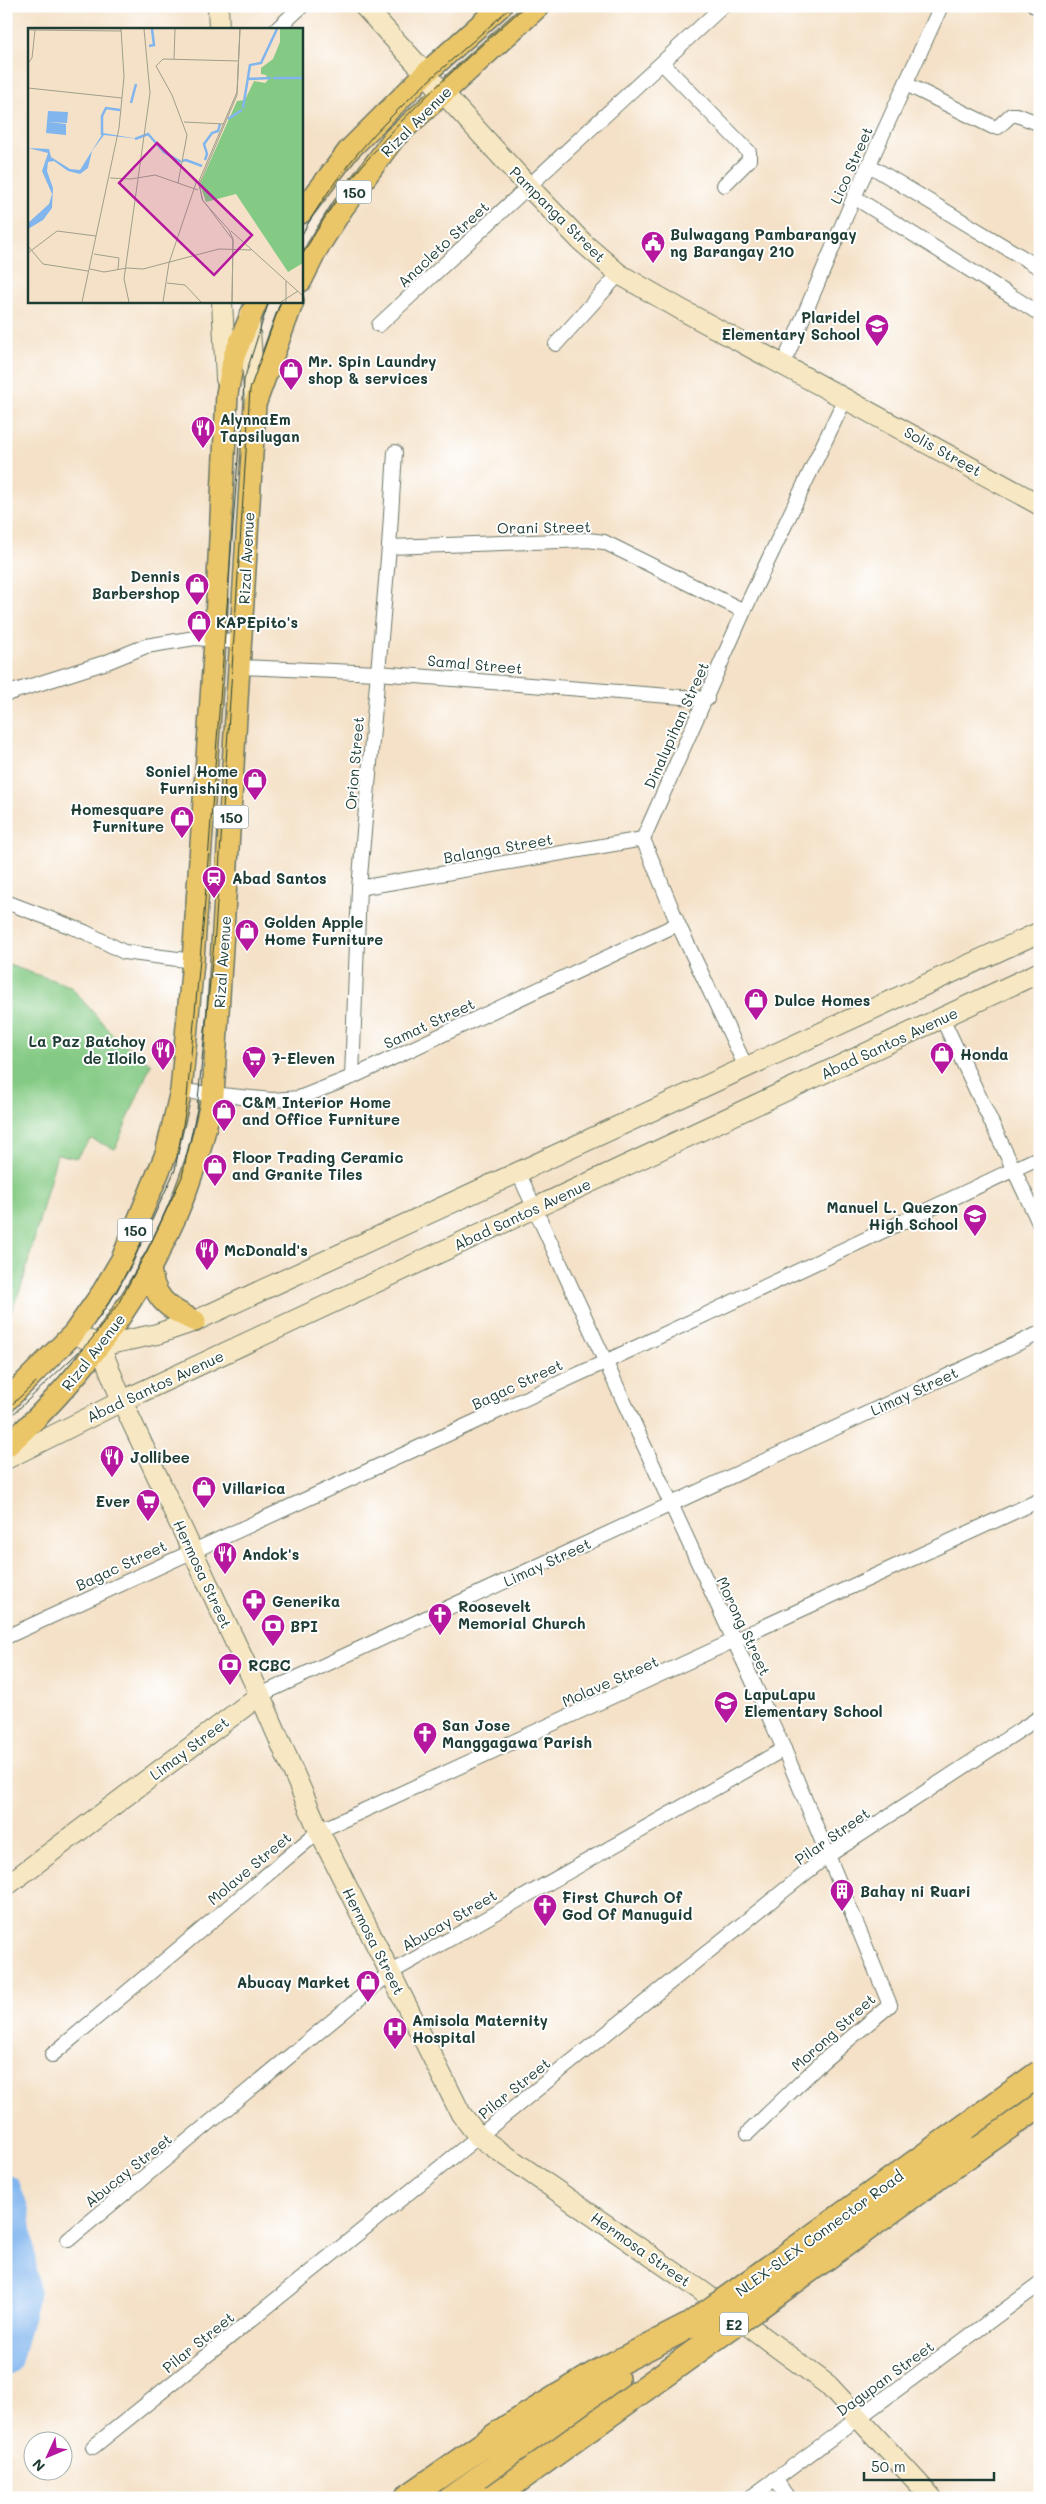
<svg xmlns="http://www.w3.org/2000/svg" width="1046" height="2504" font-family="Mali,sans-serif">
  <rect width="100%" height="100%" fill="#fff"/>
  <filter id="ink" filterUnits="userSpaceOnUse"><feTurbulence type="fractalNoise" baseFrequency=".02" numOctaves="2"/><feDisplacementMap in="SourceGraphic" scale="10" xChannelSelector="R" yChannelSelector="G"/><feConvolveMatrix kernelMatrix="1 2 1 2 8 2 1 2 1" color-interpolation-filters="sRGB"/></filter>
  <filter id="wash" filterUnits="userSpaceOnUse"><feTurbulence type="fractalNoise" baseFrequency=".0096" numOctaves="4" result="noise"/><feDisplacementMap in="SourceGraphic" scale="20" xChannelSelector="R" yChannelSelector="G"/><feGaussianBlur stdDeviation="1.12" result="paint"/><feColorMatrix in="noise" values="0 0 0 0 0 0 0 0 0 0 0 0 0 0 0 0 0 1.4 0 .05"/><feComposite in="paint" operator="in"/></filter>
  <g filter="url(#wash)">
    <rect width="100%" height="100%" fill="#f4e1c7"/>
    <polygon fill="#84ca84" stroke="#52845c" points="6,964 70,986 113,1035 151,1064 115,1149 91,1139 76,1158 57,1154 22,1285 6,1324"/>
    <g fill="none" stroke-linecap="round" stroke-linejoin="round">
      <polyline stroke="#80b5ee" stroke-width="31" points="6,2190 15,2217 24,2292 6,2360"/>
    </g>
  </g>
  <g filter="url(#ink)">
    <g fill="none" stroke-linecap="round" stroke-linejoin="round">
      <defs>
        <g id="street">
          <polyline points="1035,6 1040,8"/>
          <polyline points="277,29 302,6"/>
          <polyline points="662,63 749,152 749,160 724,185"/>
          <polyline points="906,84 993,127 998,127 1011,115 1017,115 1040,124"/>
          <polyline points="869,165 1040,268"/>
          <polyline points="854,197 1040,314"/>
          <polyline points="379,325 723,6"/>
          <polyline points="556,344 619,274"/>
          <polyline points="783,365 854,197 941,6"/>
          <polyline points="389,547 588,540 604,542 744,611"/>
          <polyline points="240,667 378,673 707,699"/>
          <polyline points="6,694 107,662 146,646 195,638 242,642"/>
          <polyline points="359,888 643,839"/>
          <polyline points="6,902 85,932 124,952 193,961"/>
          <polyline points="942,1018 1040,1225"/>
          <polyline points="746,1067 678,924 643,839 744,611 845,399"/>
          <polyline points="352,1077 359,888 389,547 395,452"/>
          <polyline points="181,1091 272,1100 299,1098 352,1077 678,924"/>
          <polyline points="518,1172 784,1749 890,2005 823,2061 748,2133"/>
          <polyline points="6,1637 605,1362 1040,1157"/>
          <polyline points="260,1695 1040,1333"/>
          <polyline points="52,2055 319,1831 1040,1500"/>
          <polyline points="68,2240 390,1973 784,1749"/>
          <polyline points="93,2447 823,1859 1040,1717"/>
          <polyline points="775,2479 788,2498"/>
          <polyline points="750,2498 1040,2284"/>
        </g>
        <g id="secondary">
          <polyline points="218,6 219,29"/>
          <polyline points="364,6 529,187 582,242 619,274 682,310 1040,505"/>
          <polyline points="222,301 226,379"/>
          <polyline points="249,316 255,404"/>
          <polyline points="74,1333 100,1346 157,1334 195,1321 1040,932"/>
          <polyline points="100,1346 122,1401 260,1695 319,1831 461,2114 479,2137 703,2292 828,2385 932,2498"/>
          <polyline points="6,1459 122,1401 1040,972"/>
          <polyline points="6,1886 260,1695"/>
        </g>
        <g id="primary">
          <polyline points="301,213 349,150 425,74 501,6"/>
          <polyline points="301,281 317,249 342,209 394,138 539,6"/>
          <path d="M 150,1266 C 152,1297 168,1309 195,1321"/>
          <polyline points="6,1401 74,1333 102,1293 122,1259 166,1154 181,1091 193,961 215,641 227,394 234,356 257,301"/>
          <path d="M 6,1447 C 90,1371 160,1274 195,1165 C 203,1143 207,1118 213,1095 L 255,404 L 293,301"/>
        </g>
        <g id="highway">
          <polyline points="975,2150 1040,2104"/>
          <polyline points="407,2498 507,2428 597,2373 689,2326"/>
          <polyline points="452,2498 616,2379"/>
        </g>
      </defs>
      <use href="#street" stroke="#6a7667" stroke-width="16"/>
      <use href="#secondary" stroke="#6a7667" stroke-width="22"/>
      <use href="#primary" stroke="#6a7667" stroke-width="24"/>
      <use href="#highway" stroke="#6a7667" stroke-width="28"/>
      <use href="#street" stroke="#fff" stroke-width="14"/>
      <use href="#secondary" stroke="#f7e8c3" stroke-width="20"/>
      <use href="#primary" stroke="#ebc669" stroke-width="21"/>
      <use href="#highway" stroke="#ebc669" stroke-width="25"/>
      <g stroke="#1f3d34" stroke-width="1">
        <path d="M 301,236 C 317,207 336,179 357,154 C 402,100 460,54 512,6"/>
        <path d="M 301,257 C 321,223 341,190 367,160 C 414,103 470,56 525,6"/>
        <polyline points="243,400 244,380 269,301"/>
        <polyline points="97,1320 117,1291 142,1242 175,1170 186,1108 203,927 240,432"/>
        <polyline points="6,1410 36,1382"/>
        <polyline points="6,1421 90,1341 118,1304 148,1249 182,1177 197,1109 215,933 250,389 281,301"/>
      </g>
      <defs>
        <g id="highway-bridge">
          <polyline points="689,2326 1040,2073"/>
          <polyline points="493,2498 975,2150"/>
        </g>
      </defs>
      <use href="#highway-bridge" stroke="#6a7667" stroke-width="28" stroke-linecap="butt"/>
      <use href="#highway-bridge" stroke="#ebc669" stroke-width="25"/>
    </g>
  </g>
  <defs>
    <symbol id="civic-pin" viewBox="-11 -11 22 30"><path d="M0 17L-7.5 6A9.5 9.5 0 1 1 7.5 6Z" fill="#b5179e" stroke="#fff"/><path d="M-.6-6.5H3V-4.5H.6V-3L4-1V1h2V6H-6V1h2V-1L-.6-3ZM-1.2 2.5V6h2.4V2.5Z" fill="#fff"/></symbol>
    <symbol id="school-pin" viewBox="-11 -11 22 30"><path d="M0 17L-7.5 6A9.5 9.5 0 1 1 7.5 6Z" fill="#b5179e" stroke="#fff"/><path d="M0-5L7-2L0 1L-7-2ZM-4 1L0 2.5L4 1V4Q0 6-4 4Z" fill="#fff"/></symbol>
    <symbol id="shop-pin" viewBox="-11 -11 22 30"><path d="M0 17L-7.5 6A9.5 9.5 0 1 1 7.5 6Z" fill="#b5179e" stroke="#fff"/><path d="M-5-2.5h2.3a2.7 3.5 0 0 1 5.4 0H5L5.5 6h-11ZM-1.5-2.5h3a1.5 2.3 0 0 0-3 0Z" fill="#fff"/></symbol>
    <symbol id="restaurant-pin" viewBox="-11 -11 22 30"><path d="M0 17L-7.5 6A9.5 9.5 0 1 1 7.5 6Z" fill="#b5179e" stroke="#fff"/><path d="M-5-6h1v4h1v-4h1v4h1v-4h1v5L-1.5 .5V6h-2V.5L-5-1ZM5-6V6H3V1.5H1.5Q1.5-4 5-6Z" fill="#fff"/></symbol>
    <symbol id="station-pin" viewBox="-11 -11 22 30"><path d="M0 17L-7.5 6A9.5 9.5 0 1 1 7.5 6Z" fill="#b5179e" stroke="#fff"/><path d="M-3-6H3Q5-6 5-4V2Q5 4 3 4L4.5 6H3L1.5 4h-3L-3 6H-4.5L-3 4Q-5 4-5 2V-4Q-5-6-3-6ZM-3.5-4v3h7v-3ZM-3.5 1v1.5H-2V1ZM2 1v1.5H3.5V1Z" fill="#fff"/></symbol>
    <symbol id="supermarket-pin" viewBox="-11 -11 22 30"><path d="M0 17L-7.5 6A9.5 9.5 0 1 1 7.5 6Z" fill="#b5179e" stroke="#fff"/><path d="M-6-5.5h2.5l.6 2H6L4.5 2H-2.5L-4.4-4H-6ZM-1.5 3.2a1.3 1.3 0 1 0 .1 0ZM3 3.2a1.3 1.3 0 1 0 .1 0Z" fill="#fff"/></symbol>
    <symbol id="pharmacy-pin" viewBox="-11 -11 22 30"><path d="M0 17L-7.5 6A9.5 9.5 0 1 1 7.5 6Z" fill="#b5179e" stroke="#fff"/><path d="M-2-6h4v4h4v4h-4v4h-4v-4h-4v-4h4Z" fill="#fff"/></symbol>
    <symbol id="church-pin" viewBox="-11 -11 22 30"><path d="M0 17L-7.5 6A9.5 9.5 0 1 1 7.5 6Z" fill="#b5179e" stroke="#fff"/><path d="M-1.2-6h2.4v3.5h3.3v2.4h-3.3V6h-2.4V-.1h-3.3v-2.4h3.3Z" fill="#fff"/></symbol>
    <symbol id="bank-pin" viewBox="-11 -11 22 30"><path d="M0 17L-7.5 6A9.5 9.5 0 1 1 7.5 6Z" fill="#b5179e" stroke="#fff"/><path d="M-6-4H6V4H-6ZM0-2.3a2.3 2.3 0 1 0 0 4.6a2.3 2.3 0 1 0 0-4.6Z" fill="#fff"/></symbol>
    <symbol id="building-pin" viewBox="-11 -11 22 30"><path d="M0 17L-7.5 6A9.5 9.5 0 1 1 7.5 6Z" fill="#b5179e" stroke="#fff"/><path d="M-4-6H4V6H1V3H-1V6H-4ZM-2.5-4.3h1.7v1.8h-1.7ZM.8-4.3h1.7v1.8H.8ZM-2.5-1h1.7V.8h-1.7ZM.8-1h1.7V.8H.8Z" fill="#fff"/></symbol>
    <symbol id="hospital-pin" viewBox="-11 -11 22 30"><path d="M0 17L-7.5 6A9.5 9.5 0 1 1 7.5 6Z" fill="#b5179e" stroke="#fff"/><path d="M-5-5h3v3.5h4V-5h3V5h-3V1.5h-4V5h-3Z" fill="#fff"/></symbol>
  </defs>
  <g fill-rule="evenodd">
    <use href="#civic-pin" x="639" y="229" width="28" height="38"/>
    <use href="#school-pin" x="863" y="312" width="28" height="38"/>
    <use href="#shop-pin" x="277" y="356" width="28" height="38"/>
    <use href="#restaurant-pin" x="189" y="414" width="28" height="38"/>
    <use href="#shop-pin" x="183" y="571" width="28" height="38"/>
    <use href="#shop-pin" x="185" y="608" width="28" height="38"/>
    <use href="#shop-pin" x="241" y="766" width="28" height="38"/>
    <use href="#shop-pin" x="168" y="804" width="28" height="38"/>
    <use href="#station-pin" x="200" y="864" width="28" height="38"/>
    <use href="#shop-pin" x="233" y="917" width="28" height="38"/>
    <use href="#shop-pin" x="742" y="986" width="28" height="38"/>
    <use href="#restaurant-pin" x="149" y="1036" width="28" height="38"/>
    <use href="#shop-pin" x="928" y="1040" width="28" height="38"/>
    <use href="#supermarket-pin" x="240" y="1044" width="28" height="38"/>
    <use href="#shop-pin" x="210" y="1097" width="28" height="38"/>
    <use href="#shop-pin" x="201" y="1152" width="28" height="38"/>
    <use href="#school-pin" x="961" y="1202" width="28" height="38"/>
    <use href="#restaurant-pin" x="193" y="1236" width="28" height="38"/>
    <use href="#restaurant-pin" x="98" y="1443" width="28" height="38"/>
    <use href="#shop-pin" x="190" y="1474" width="28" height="38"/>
    <use href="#supermarket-pin" x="134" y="1487" width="28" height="38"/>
    <use href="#restaurant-pin" x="211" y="1540" width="28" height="38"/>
    <use href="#pharmacy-pin" x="240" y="1587" width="28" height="38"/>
    <use href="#church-pin" x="426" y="1601" width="28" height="38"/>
    <use href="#bank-pin" x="259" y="1612" width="28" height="38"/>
    <use href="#bank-pin" x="216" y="1651" width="28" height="38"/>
    <use href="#school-pin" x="712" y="1689" width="28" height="38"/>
    <use href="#church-pin" x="411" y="1720" width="28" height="38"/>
    <use href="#building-pin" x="828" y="1877" width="28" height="38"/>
    <use href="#church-pin" x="531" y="1892" width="28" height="38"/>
    <use href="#shop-pin" x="354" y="1968" width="28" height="38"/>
    <use href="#hospital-pin" x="381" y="2015" width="28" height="38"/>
  </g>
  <g text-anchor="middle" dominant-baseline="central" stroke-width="4" stroke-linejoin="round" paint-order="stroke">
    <g fill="#fff" stroke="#627771" stroke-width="1">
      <rect x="336.5" y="180.5" width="35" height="23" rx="4"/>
      <rect x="213.5" y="805.5" width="35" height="23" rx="4"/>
      <rect x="117.5" y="1218.5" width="35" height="23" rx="4"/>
      <rect x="720" y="2312.5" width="28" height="23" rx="4"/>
    </g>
    <g font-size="14" font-weight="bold" fill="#1f3d34">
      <text x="354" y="192">150</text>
      <text x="231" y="817">150</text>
      <text x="135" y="1230">150</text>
      <text x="734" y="2324">E2</text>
    </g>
    <g font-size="15" fill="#1f3d34" stroke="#fff">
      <text transform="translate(416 121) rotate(-45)">Rizal Avenue</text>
      <text transform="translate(851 165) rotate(-66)">Lico Street</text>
      <text transform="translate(558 214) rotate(45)">Pampanga Street</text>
      <text transform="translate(443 244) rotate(-43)">Anacleto Street</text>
      <text transform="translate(943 451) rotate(29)">Solis Street</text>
      <text transform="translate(544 527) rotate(-1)">Orani Street</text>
      <text transform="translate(246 558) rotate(-87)">Rizal Avenue</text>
      <text transform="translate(475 664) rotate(5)">Samal Street</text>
      <text transform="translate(676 725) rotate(-66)">Dinalupihan Street</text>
      <text transform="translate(354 763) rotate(-85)">Orion Street</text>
      <text transform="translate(498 848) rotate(-10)">Balanga Street</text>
      <text transform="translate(222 962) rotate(-86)">Rizal Avenue</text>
      <text transform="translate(429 1023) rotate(-25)">Samat Street</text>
      <text transform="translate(889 1043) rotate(-25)">Abad Santos Avenue</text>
      <text transform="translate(522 1214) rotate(-25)">Abad Santos Avenue</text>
      <text transform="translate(93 1352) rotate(-52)">Rizal Avenue</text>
      <text transform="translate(517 1384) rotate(-25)">Bagac Street</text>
      <text transform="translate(155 1386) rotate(-25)">Abad Santos Avenue</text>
      <text transform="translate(914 1391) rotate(-25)">Limay Street</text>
      <text transform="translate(547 1562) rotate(-25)">Limay Street</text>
      <text transform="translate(121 1565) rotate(-25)">Bagac Street</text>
      <text transform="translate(203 1574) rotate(65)">Hermosa Street</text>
      <text transform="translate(744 1626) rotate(65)">Morong Street</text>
      <text transform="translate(610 1681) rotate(-24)">Molave Street</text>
      <text transform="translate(189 1748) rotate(-37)">Limay Street</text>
      <text transform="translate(832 1836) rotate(-35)">Pilar Street</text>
      <text transform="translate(249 1868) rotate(-40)">Molave Street</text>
      <text transform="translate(449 1920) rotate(-30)">Abucay Street</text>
      <text transform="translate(374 1941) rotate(63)">Hermosa Street</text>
      <text transform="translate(833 2032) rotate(-42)">Morong Street</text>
      <text transform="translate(514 2088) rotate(-39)">Pilar Street</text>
      <text transform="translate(128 2170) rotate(-39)">Abucay Street</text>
      <text transform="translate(819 2233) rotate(-36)">NLEX-SLEX Connector Road</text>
      <text transform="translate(641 2249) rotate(35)">Hermosa Street</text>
      <text transform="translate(198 2342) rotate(-39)">Pilar Street</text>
      <text transform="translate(885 2378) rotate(-36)">Dagupan Street</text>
    </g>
    <g font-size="15" font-weight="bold" fill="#1f3d34" stroke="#fff" text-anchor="start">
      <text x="670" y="234">Bulwagang Pambarangay<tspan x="670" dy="17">ng Barangay 210</tspan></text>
      <text x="860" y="317" text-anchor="end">Plaridel<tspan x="860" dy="17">Elementary School</tspan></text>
      <text x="308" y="361">Mr. Spin Laundry<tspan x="308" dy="17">shop &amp; services</tspan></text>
      <text x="220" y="419">AlynnaEm<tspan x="220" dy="17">Tapsilugan</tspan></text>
      <text x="180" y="576" text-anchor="end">Dennis<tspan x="180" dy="17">Barbershop</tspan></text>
      <text x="216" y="622">KAPEpito's</text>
      <text x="238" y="771" text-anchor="end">Soniel Home<tspan x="238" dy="17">Furnishing</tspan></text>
      <text x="164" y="809" text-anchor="end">Homesquare<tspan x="164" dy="17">Furniture</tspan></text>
      <text x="232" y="878">Abad Santos</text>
      <text x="264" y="922">Golden Apple<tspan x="264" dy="17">Home Furniture</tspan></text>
      <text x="774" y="1000">Dulce Homes</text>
      <text x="146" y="1041" text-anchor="end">La Paz Batchoy<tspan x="146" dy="17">de Iloilo</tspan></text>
      <text x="960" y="1054">Honda</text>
      <text x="272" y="1058">7-Eleven</text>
      <text x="242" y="1102">C&amp;M Interior Home<tspan x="242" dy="17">and Office Furniture</tspan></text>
      <text x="232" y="1157">Floor Trading Ceramic<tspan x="232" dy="17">and Granite Tiles</tspan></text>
      <text x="958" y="1207" text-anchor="end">Manuel L. Quezon<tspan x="958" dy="17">High School</tspan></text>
      <text x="224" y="1250">McDonald's</text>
      <text x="130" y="1457">Jollibee</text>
      <text x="222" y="1488">Villarica</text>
      <text x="130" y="1501" text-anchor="end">Ever</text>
      <text x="242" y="1554">Andok's</text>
      <text x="272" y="1601">Generika</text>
      <text x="458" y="1606">Roosevelt<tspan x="458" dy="17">Memorial Church</tspan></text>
      <text x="290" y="1626">BPI</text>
      <text x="248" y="1665">RCBC</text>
      <text x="744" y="1694">LapuLapu<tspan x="744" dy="17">Elementary School</tspan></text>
      <text x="442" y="1725">San Jose<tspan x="442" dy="17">Manggagawa Parish</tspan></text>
      <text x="860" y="1891">Bahay ni Ruari</text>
      <text x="562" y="1897">First Church Of<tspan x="562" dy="17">God Of Manuguid</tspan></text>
      <text x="350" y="1982" text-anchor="end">Abucay Market</text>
      <text x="412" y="2020">Amisola Maternity<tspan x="412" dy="17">Hospital</tspan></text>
    </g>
  </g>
  <g transform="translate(28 28)">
    <rect width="275" height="275" fill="#f4e1c7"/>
    <path d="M 252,1 L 275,1 L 275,235 L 260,244 L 208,166 L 178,174 L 172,156 L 209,73 L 217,72 L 226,53 L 237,55 L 240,52 L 238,47 L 233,46 L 233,40 L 245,31 L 252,14 Z" fill="#84ca84"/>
    <path d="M 20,83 L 40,84 L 39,95 L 19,94 ZM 19,94 L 38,96 L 38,107 L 18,105 ZM 75,105 L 111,111 L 76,107 L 64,123 L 60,140 L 52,146 L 40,143 L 26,133 L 20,134 L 19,143 L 25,160 L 24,180 L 15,192 L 0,201 L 0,195 L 21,176 L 24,166 L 14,143 L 20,125 L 0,120 L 21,121 L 23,129 L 42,141 L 52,142 Z" fill="#80b5ee"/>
    <path fill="none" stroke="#80b5ee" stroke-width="2.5" d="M 121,18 L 126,17 L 124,1M 245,50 L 275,50M 219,51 L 243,50M 103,75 L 108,56M 215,80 L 222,37 L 233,35 L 249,1M 200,91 L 214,82M 74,107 L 74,88 L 78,80 L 92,82M 107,111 L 120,106 L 136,124 L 153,134M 177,132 L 179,126 L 176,116 L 184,105 L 190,103 L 192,96M 154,133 L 158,132 L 174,138"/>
    <path fill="none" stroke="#9f9f8c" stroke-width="1" d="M 0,2 L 93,3M 146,31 L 147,1M 0,35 L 4,30 L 7,2M 0,60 L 94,70M 156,94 L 196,96M 82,150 L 103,151 L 127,147 L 170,162M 150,155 L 159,107 L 144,67 L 128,38 L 135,31 L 211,33M 203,203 L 275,268M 0,218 L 15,236 L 60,243M 0,225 L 29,203 L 68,208M 66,226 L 91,230 L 90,241M 62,241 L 76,244 L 99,240 L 115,241 L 191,221 L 223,222M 139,255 L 157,257 L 173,274M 54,274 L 91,100 L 96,49 L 93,1M 101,274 L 96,251 L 122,65 L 116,1M 135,274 L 141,235 L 169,152M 204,274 L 205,211 L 201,202 L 175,173 L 171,157 L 209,67 L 212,1M 204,274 L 205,212 L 174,171 L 171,153 L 209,64 L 212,1M 253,274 L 270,263M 258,274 L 258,253"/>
    <path fill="#b5179e" fill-opacity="0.15" stroke="#b5179e" stroke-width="2.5" d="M 129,115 L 224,207 L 186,247 L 91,155 Z"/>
    <rect width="275" height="275" fill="none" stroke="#1f3d34" stroke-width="2.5"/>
  </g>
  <rect width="1046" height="2504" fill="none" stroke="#fff" stroke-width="25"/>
  <g transform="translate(48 2456) rotate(226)"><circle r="24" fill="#ffffff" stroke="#a5b1ae"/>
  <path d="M0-4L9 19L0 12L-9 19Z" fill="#b5179e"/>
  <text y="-8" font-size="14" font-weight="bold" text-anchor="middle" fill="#1f3d34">N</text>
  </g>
  <path d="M864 2472v8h130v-8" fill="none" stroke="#1f3d34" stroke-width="2.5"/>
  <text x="871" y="2472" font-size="15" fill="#1f3d34" stroke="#ffffff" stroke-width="4" paint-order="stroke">50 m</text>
</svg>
